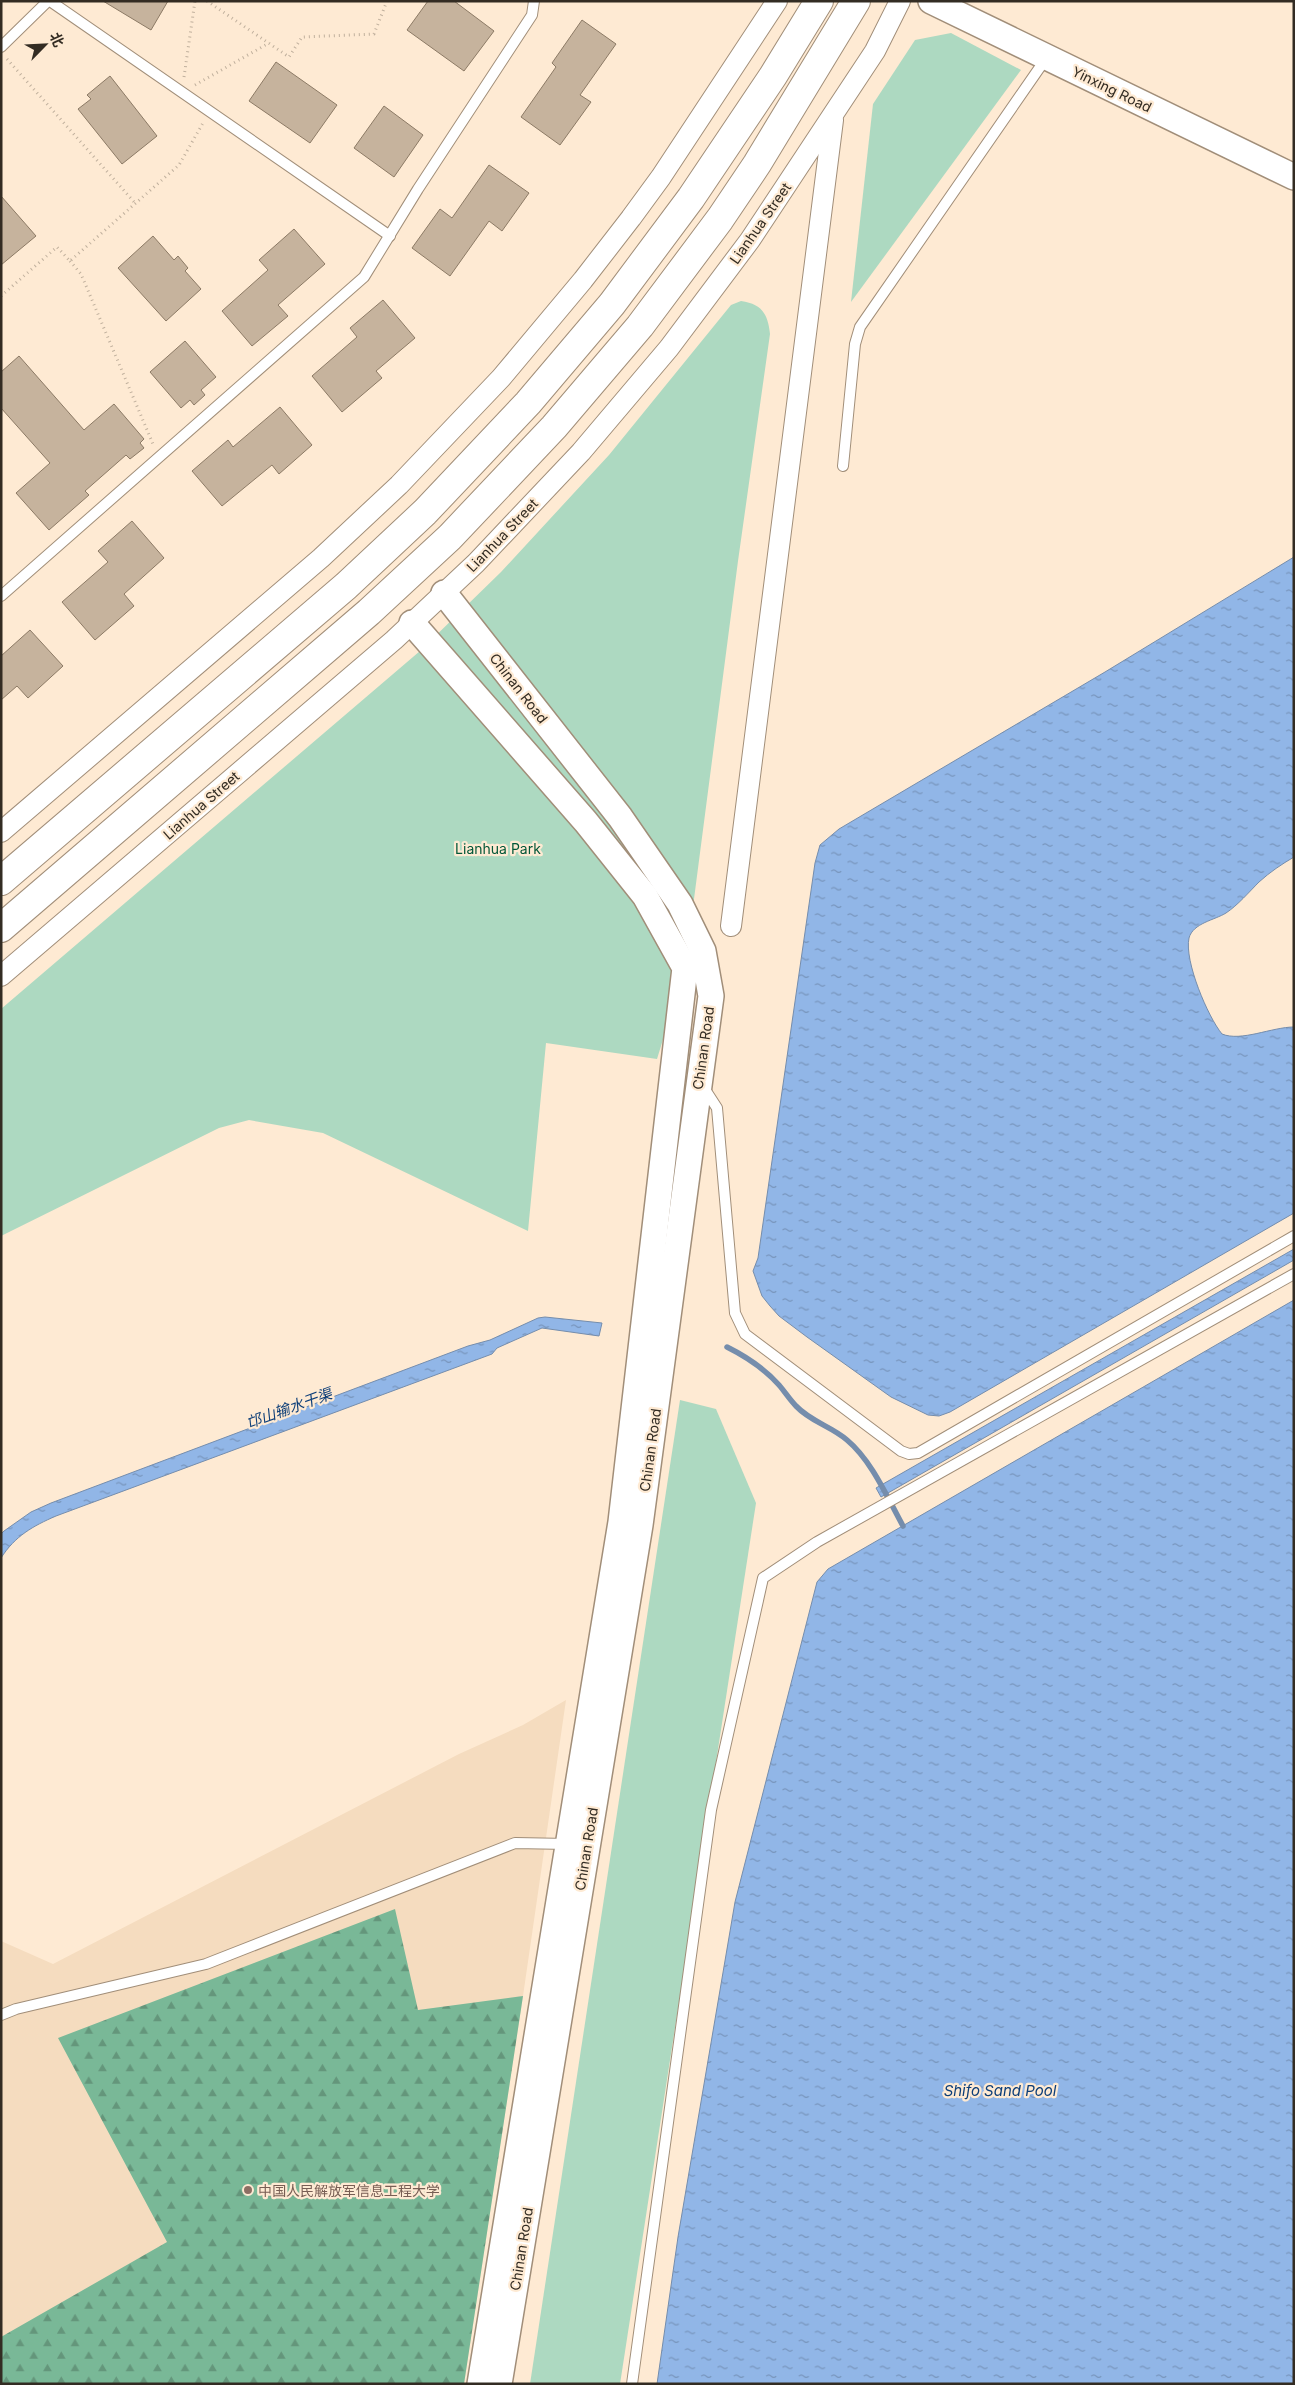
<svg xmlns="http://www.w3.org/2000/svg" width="1295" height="2385" font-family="Inter,'Noto Sans SC',sans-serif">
  <defs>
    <pattern id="forest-firs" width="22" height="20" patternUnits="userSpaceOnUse" patternTransform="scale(1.25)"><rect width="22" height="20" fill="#79b897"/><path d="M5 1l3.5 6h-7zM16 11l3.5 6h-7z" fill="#64967b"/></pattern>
    <pattern id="water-ripples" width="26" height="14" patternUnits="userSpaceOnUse" patternTransform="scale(1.25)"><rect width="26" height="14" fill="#91b6e7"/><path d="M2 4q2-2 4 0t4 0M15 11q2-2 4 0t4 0" fill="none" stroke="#7794bb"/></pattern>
  </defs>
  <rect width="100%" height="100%" fill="#feead3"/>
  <polygon fill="#f5dcbf" points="566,1700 523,1996 464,2384 1,2384 1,1941 53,1964 459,1754 523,1725"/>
  <polygon fill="url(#forest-firs)" points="395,1909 418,2010 523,1996 464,2384 1,2384 1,2337 167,2242 58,2038"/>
  <g fill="#add9c1">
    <polygon points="951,33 1021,70 851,302 873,104 915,40"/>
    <path d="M 741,301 C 762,304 768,314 770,334 L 738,561 L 685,968 L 657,1059 L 546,1043 L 528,1231 L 323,1133 L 249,1120 L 219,1128 L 1,1236 L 1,1009 L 420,651 L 501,572 L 609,455 L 731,305 Z"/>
    <polygon points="680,1400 716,1409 756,1503 620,2384 530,2384"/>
  </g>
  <g fill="url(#water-ripples)" stroke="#758dac">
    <path d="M 1294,557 L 1294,857 C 1282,864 1270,872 1259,882 C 1249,892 1238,905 1226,913 C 1215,920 1193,923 1189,938 C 1184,961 1208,1017 1222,1034 C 1241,1042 1272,1027 1294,1027 L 1294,1213 L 950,1412 L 939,1416 L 928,1415 L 891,1397 L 807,1337 L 779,1316 L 770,1306 L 762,1296 L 753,1271 L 758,1258 L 815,863 L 820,845 L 839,829 L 1105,672 Z"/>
    <polygon points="1294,1249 1294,1260 881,1497 876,1488"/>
    <polygon points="1294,1300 1294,2384 657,2384 678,2237 735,1902 817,1582 828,1569"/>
    <path d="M 545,1317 L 602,1323 L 599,1336 L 542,1328 L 497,1348 L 492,1354 L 56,1516 C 33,1526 15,1536 1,1558 L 1,1534 L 4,1531 L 31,1512 L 51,1503 L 468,1346 L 490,1340 L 538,1318 Z"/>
  </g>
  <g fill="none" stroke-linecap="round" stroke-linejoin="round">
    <path stroke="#758dac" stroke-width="5.5" d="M 727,1347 C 747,1357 764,1368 779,1385 C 785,1392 790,1400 796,1406 C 811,1422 831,1426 847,1440 C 872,1461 887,1497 903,1526"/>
  </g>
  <g fill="#c6b39d" stroke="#8c7a65">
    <polygon points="103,1 168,1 151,30"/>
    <polygon points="428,1 454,1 494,31 464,71 407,30"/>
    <polygon points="582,20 616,44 580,95 591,102 560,145 521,117 556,67 552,63"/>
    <polygon points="276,62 337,105 310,143 249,101"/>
    <polygon points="110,76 157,136 122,164 78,109 91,99 87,95"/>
    <polygon points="384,106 423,135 394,177 354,148"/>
    <polygon points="489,165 529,193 502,231 489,221 450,276 412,248 440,209 452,218"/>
    <polygon points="1,196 36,236 1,265"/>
    <polygon points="294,229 325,264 278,305 288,316 252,346 222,311 268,270 259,260"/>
    <polygon points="153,236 174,260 178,256 188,268 185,271 201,289 166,321 118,268"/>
    <polygon points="383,300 415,338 376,371 382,378 342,412 312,376 357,337 350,328"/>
    <polygon points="185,341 216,377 201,390 205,395 194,405 190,400 181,408 150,372"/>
    <polygon points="19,356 84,430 114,404 144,439 140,443 144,448 130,459 126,455 85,491 89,495 49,530 16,493 50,463 1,408 1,372"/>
    <polygon points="280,407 312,445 279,474 272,465 222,506 192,471 228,440 233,447"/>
    <polygon points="132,521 164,558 124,594 134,606 95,640 62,602 108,562 98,551"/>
    <polygon points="30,630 63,666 28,698 17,686 1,700 1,656"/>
  </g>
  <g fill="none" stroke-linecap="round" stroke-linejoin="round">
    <defs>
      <g id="service">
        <polyline points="50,1 390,236"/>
        <polyline points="1,47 48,1"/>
        <polyline points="843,466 855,344 860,327 1047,57"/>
        <polyline points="1,596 364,277 418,189 532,15 534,1"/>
        <polyline points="701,1089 706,1091 717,1108 735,1313 745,1334 901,1451 909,1454 918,1453 1294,1236"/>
        <polyline points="1,2015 16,2009 206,1964 515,1843 568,1844"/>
        <polyline points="632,2384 711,1810 763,1578 817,1542 1294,1274"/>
      </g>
      <g id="minor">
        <polyline points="1,832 321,558 399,485 501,378 583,280 631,218 661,177 777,1"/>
        <polyline points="731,926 833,120"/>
        <polyline points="1,976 394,640 476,563 581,452 669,348 750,240 875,51 900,1"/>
      </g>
      <g id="tertiary">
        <polyline points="931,1 1294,177"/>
        <polyline points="444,593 620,817 680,904 703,951 711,996 640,1525 499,2384"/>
        <polyline points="412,623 586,822 645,896 685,968 621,1522 480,2384"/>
      </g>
      <g id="primary">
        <polyline points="1,881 346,586 425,512 528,403 612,304 691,198 773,76 819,1"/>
        <polyline points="1,928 369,612 450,537 554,427 640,326 720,219 757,164 856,1"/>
      </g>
    </defs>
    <use href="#service" stroke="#a18e79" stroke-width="12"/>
    <use href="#minor" stroke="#a18e79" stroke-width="22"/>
    <use href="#tertiary" stroke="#a18e79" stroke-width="28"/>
    <use href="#primary" stroke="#a18e79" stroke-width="30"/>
    <g stroke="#c0b09d" stroke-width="3" stroke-dasharray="1 4" stroke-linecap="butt">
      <polyline points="207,1 289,57 302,37 374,34 387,1"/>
      <polyline points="7,59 135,203"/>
      <polyline points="184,77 195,1"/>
      <polyline points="195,85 269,43"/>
      <polyline points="70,261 81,274 153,444"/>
      <polyline points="1,296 57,247 70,261 179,165 203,123"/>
    </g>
    <use href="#service" stroke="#fff" stroke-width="10"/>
    <use href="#minor" stroke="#fff" stroke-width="20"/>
    <use href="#tertiary" stroke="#fff" stroke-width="25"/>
    <use href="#primary" stroke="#fff" stroke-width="28"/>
  </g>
  <circle fill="#8d6e63" stroke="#feead3" stroke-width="2" cx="248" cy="2190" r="5"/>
  <g text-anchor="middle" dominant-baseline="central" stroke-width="4.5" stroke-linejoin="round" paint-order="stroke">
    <g font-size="14" fill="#332c23" stroke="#feead3">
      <text transform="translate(1112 89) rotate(26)">Yinxing Road</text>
      <text transform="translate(760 223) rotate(-55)">Lianhua Street</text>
      <text transform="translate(502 535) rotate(-46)">Lianhua Street</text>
      <text transform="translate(519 688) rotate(52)">Chinan Road</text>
      <text transform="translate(201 805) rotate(-41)">Lianhua Street</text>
      <text transform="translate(703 1048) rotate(-82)">Chinan Road</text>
      <text transform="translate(650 1450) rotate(-82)">Chinan Road</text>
      <text transform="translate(586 1849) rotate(-81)">Chinan Road</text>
      <text transform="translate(521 2249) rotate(-81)">Chinan Road</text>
    </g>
    <g font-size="14" fill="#035738" stroke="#feead3">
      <text x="498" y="848">Lianhua Park</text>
    </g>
    <g font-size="14" fill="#785e54" stroke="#feead3" text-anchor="start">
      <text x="258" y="2190">中国人民解放军信息工程大学</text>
    </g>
    <g font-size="15" font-style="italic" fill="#0d3e78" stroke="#feead3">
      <text transform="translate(289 1408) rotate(-20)">邙山输水干渠</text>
      <text x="1000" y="2090">Shifo Sand Pool</text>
    </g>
  </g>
  <rect width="1295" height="2385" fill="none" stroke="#332c23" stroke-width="5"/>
  <g transform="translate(45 45) rotate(66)" stroke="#feead3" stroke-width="4" paint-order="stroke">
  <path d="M0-4L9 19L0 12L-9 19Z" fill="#332c23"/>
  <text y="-8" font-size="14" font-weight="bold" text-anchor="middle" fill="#332c23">北</text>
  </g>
</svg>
